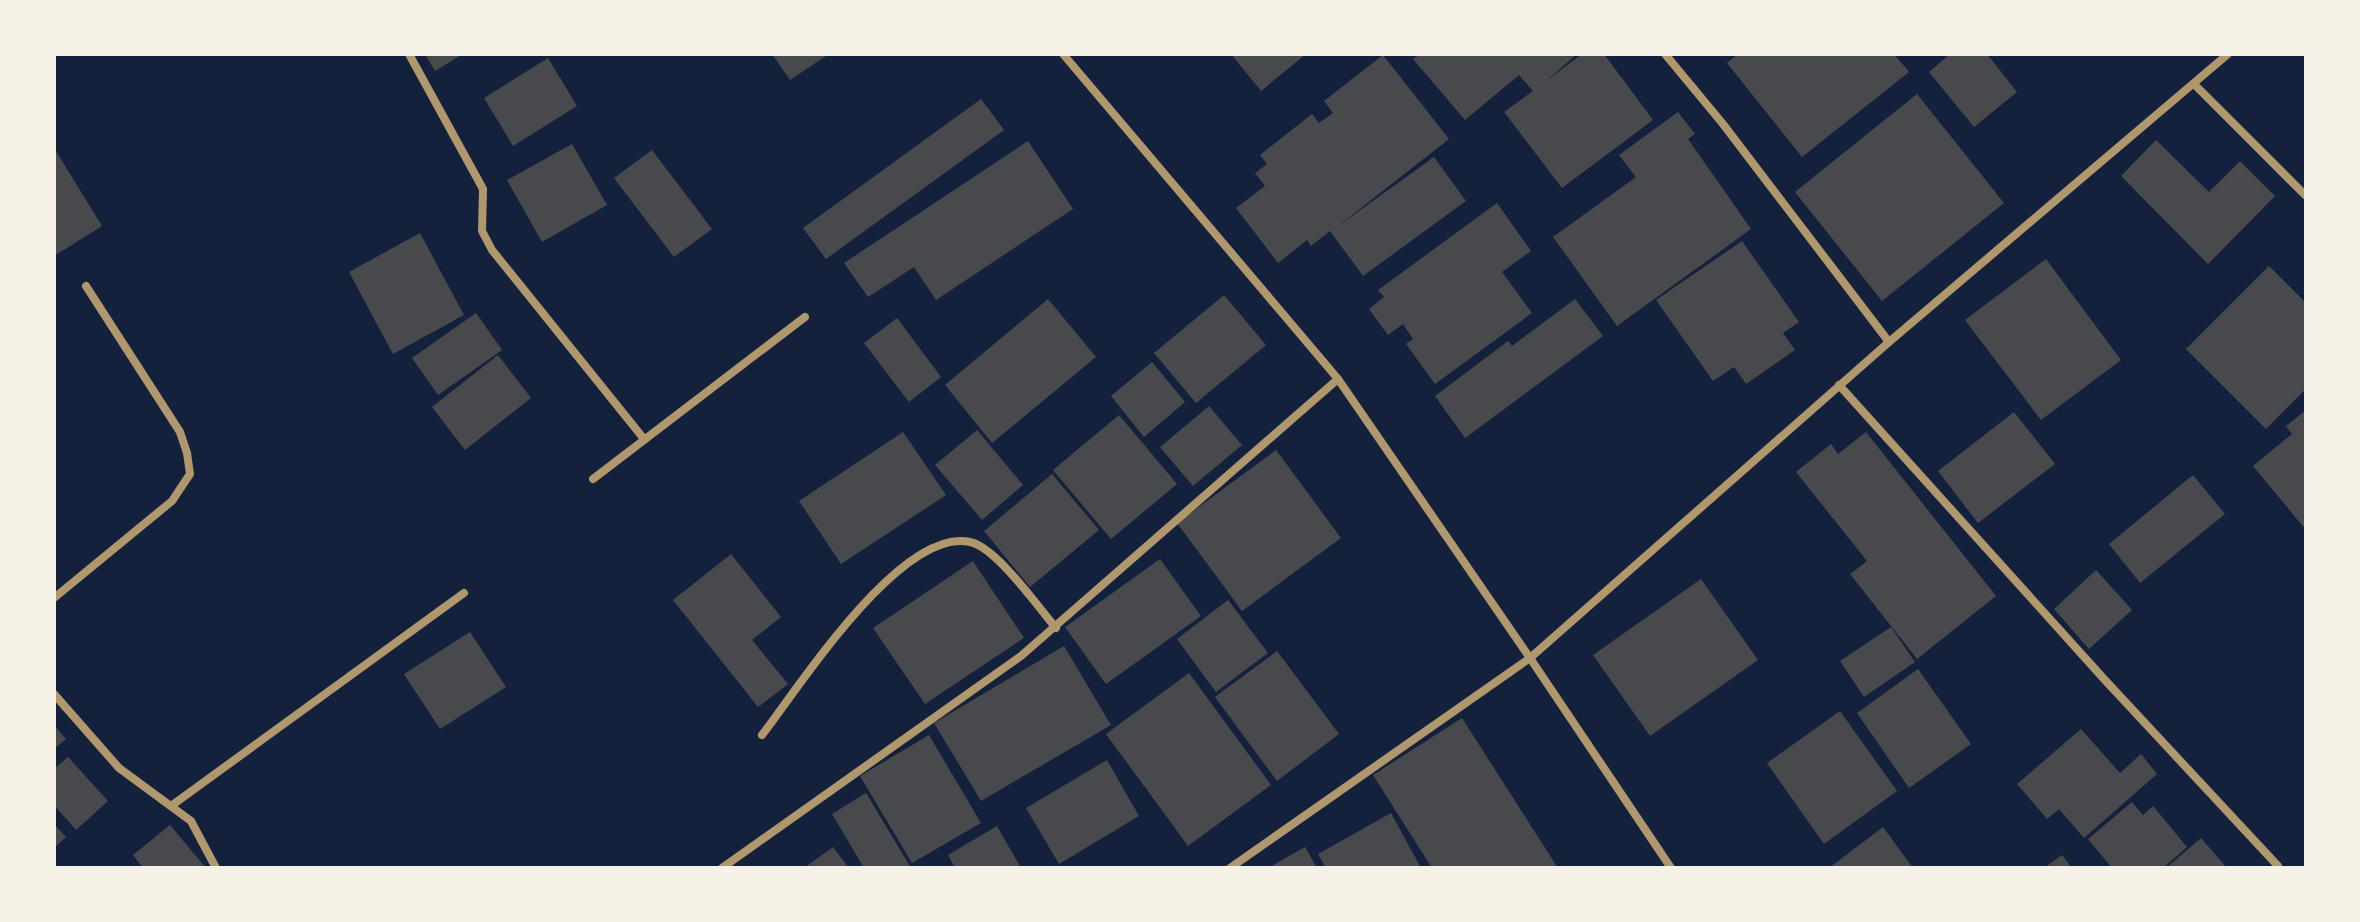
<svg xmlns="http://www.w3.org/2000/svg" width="2360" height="922" font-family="'Fira Sans Condensed',sans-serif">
  <rect width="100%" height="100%" fill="#14213d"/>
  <g fill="#48494c">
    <polygon points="425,54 463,54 435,71"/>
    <polygon points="772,54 829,54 790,80"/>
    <polygon points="1231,54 1306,54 1261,91"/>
    <polygon points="1419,54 1577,54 1546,81 1582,54 1604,54 1653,120 1562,188 1504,112 1533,91 1519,75 1465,120 1413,59"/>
    <polygon points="1738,54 1894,54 1909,72 1802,157 1727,63"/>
    <polygon points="1950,54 1987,54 2017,92 1974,127 1929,72"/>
    <polygon points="1383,55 1449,139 1338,226 1434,157 1466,201 1363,276 1330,231 1311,246 1307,240 1278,263 1236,208 1265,186 1255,173 1267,164 1260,155 1312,114 1319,123 1333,113 1324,101"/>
    <polygon points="548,58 577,106 513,146 484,98"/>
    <polygon points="1917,94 2004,203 1882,301 1795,192"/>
    <polygon points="981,99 1004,130 826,259 803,228"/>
    <polygon points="1678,112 1695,134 1688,139 1751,229 1617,326 1553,237 1636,177 1619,155"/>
    <polygon points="2156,140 2209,192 2240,161 2275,196 2208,264 2121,176"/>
    <polygon points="1028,141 1073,209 936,300 914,267 868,297 844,263"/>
    <polygon points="572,144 607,205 542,242 507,180"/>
    <polygon points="54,148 102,226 54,256"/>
    <polygon points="652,150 712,229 674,257 614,178"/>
    <polygon points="1497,203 1531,251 1502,272 1532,313 1435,384 1406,344 1413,339 1403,324 1388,335 1369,309 1384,297 1378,290"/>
    <polygon points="420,233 464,315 393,354 349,272"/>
    <polygon points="1742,241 1799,322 1783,333 1795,350 1746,384 1734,367 1713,381 1656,300"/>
    <polygon points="2046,259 2121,360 2041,420 1965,320"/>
    <polygon points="2269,266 2306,303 2306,389 2266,429 2186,349"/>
    <polygon points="1224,295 1266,345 1196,403 1154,353"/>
    <polygon points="1048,299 1096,357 992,443 945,385"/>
    <polygon points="1575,299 1603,336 1465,438 1435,396 1508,341 1512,346"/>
    <polygon points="476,313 502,350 438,395 412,358"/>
    <polygon points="897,318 941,377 909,402 864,343"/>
    <polygon points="498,355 531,398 465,450 432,407"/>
    <polygon points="1152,362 1185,402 1144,437 1111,396"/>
    <polygon points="1209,406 1242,445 1193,486 1160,447"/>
    <polygon points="2306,410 2306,530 2253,466 2292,434 2286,426"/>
    <polygon points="2014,412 2055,464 1978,523 1938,471"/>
    <polygon points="1119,415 1177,484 1111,539 1053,470"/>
    <polygon points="977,430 1023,485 982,520 935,465"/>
    <polygon points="903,432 946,495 841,564 799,501"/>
    <polygon points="1866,432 1996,596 1917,659 1850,574 1867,561 1796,472 1831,444 1838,454"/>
    <polygon points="1276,450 1341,538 1242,611 1177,523"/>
    <polygon points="1052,474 1099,530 1030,587 984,531"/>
    <polygon points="2193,475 2225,514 2140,583 2109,544"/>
    <polygon points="731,554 781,617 752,640 788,684 758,707 673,600"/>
    <polygon points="1160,559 1201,616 1106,684 1065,627"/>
    <polygon points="973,561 1024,638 925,704 873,628"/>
    <polygon points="2096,570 2132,610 2089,649 2054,609"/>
    <polygon points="1701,579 1758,660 1650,736 1593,655"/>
    <polygon points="1228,600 1268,653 1216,692 1177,639"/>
    <polygon points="1891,627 1915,662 1864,697 1840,661"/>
    <polygon points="470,632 506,687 440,729 404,674"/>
    <polygon points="1064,646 1111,725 981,801 934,723"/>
    <polygon points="1277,651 1339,734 1277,781 1215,697"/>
    <polygon points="1918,669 1971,744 1909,788 1857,713"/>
    <polygon points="1189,673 1271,785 1188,846 1106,734"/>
    <polygon points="1840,711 1897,791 1824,844 1767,763"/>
    <polygon points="1462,718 1556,865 1551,868 1432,868 1373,775"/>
    <polygon points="54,725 66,739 54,749"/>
    <polygon points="2081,729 2120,773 2141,754 2157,774 2084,838 2059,809 2047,819 2017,784"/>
    <polygon points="929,735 981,823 912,863 860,776"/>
    <polygon points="68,757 108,801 76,830 54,805 54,769"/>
    <polygon points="1107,760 1139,816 1059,864 1026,808"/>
    <polygon points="866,793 911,868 864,868 832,814"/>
    <polygon points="2132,802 2143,815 2153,806 2187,847 2163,868 2112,868 2088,839"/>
    <polygon points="1391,813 1421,868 1326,868 1318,854"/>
    <polygon points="54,824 66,837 54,848"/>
    <polygon points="170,825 206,868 143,868 133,855"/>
    <polygon points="997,826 1021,868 955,868 948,855"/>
    <polygon points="1883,827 1913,868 1829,868"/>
    <polygon points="2201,838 2227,868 2166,868"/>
    <polygon points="833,847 849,868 804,868"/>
    <polygon points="1305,847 1317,868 1268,868"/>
    <polygon points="2062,855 2072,868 2044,868"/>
  </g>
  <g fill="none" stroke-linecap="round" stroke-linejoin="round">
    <g stroke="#b1986c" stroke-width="8">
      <polyline points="409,54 483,189 482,231 492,250 644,439"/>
      <polyline points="1063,54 1338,379 1530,658 1671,868"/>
      <polyline points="1665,54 1723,124 1889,342"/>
      <polyline points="2194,84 2306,196"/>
      <polyline points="1839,385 2104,679 2278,866"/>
      <polyline points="593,479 805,317"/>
      <polyline points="54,598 172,501 190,474 187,453 180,432 86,286"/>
      <polyline points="54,694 119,768 191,821 216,868"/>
      <path d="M 762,735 C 800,686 901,527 970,542 C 996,547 1038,607 1056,628"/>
      <polyline points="171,806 464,593"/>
      <polyline points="722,868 1021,656 1338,379"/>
      <polyline points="1230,868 1530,658 1889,342 2228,54"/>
    </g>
  </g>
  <rect width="2360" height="922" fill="none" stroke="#f6f1e7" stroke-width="112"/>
</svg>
